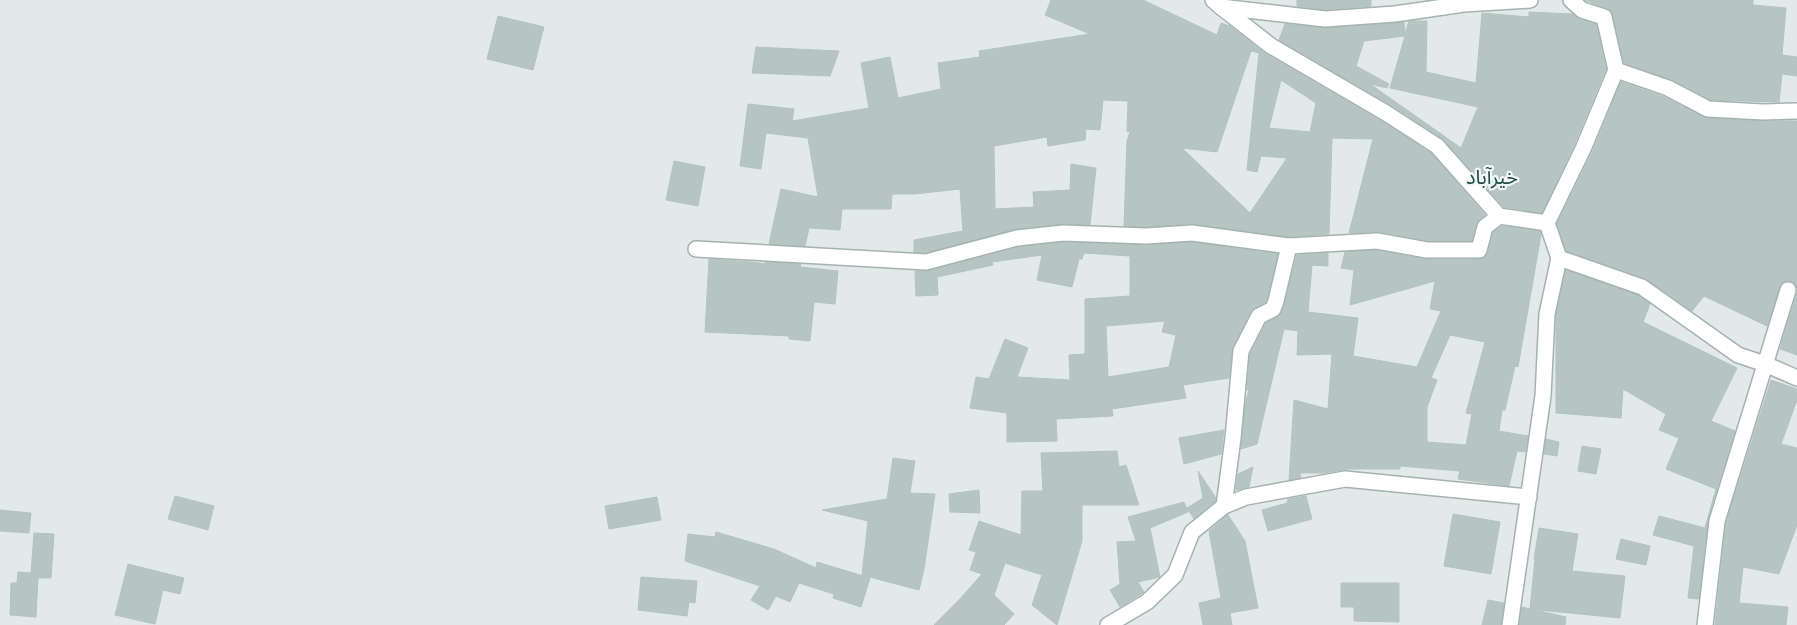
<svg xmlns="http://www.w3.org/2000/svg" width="1797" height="625" font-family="Commissioner,'Noto Sans Arabic',sans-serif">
  <rect width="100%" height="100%" fill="#e1eae8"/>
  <g fill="#b6c5c1" stroke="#b4c3c0" fill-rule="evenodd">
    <path d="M 1051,0 L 1143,0 L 1217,35 L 1221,23 L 1230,26 L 1266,54 L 1381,121 L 1431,153 L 1485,215 L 1476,224 L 1472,241 L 1428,241 L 1377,232 L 1349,233 L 1373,139 L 1332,138 L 1329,234 L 1289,237 L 1193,224 L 1146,227 L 1124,226 L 1127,141 L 1130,132 L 1127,131 L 1128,101 L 1103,100 L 1100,130 L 1086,129 L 1085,140 L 1048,146 L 1047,137 L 994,146 L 995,209 L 1034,207 L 1033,192 L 1070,190 L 1071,164 L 1096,168 L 1090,225 L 1062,224 L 1016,229 L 925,253 L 914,252 L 914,240 L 963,231 L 960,189 L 914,194 L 892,194 L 891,209 L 842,209 L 840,230 L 809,228 L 805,246 L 769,244 L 781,189 L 818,197 L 808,138 L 766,133 L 761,169 L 740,166 L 748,104 L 794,109 L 792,121 L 869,108 L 861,63 L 890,57 L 898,98 L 941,89 L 938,63 L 980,57 L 979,51 L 1090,34 L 1045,15 ZM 1251,51 L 1259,53 L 1247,170 L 1257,172 L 1261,156 L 1287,158 L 1250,213 L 1182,148 L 1217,152 ZM 1281,80 L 1316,103 L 1310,132 L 1269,128 Z"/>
    <polygon points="1297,0 1371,0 1371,6 1325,10 1297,6"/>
    <polygon points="1585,0 1753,0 1753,5 1786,8 1782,55 1797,57 1797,76 1782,74 1779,102 1711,100 1671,79 1624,63 1611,11"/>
    <path d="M 1529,12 L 1572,14 L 1579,19 L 1596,24 L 1606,69 L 1574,145 L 1542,213 L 1504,207 L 1442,138 L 1391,105 L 1279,40 L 1285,24 L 1326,28 L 1404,22 L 1405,34 L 1409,21 L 1427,21 L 1426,72 L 1476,83 L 1482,13 L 1529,17 ZM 1405,36 L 1390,88 L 1478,107 L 1461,148 L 1370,84 L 1387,88 L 1389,84 L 1356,66 L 1364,41 Z"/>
    <polygon points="498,16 544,27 533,70 487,59"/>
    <polygon points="756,47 796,49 839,51 830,76 752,73"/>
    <polygon points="1621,82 1664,97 1707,118 1762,121 1797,121 1797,288 1794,283 1790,281 1781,284 1767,326 1704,296 1692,311 1645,278 1566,251 1557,224 1592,153"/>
    <polygon points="674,161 705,167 698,206 666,200"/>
    <path d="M 1502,226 L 1540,231 L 1541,235 L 1518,367 L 1515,366 L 1505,410 L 1502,410 L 1499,431 L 1528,436 L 1525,452 L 1517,451 L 1509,486 L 1458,479 L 1460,471 L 1400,466 L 1400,469 L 1348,469 L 1324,473 L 1300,473 L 1301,478 L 1289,480 L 1294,400 L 1328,409 L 1332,354 L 1297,355 L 1298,331 L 1284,329 L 1257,444 L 1241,449 L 1245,405 L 1249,390 L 1247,390 L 1250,354 L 1266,323 L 1277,317 L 1282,312 L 1297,255 L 1328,253 L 1328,266 L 1312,265 L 1308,312 L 1358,318 L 1353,356 L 1417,367 L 1441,311 L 1430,309 L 1435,281 L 1350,305 L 1354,270 L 1341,268 L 1345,252 L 1376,250 L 1426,259 L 1479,259 L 1486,256 L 1493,232 ZM 1450,335 L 1485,342 L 1466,413 L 1472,414 L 1466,445 L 1427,442 L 1427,407 L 1437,380 L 1431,378 Z"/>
    <path d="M 1063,242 L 1146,245 L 1192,242 L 1278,254 L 1266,302 L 1251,312 L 1233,347 L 1229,378 L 1183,385 L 1186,398 L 1112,409 L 1113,416 L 1056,419 L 1057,441 L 1007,442 L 1007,413 L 970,408 L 976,377 L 989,379 L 1005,339 L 1028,348 L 1017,377 L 1070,380 L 1069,355 L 1085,354 L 1085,299 L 1130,296 L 1130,256 L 1084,253 L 1082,259 L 1079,259 L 1072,287 L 1037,280 L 1042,255 L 992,262 L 993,265 L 937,277 L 938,295 L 916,296 L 915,271 L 928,271 L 1019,247 ZM 1165,321 L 1162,332 L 1176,335 L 1169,367 L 1108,377 L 1106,326 Z"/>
    <polygon points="709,259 751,262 765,264 765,262 801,264 800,267 838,271 835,304 814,302 810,341 789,339 789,336 705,332"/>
    <polygon points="1566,270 1638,295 1650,304 1643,322 1737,368 1711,421 1735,431 1708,518 1699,599 1688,598 1694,546 1653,535 1659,516 1705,528 1716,489 1666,469 1679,438 1659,430 1666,414 1623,389 1621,418 1556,413 1556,315"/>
    <polygon points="1797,293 1797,355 1780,349"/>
    <polygon points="1771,380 1797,389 1797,400 1781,444 1797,448 1797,525 1779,574 1743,567 1739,603 1788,607 1786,625 1715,625 1726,523"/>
    <polygon points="1224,430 1221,454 1184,464 1179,438"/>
    <polygon points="1546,439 1559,442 1557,456 1544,454"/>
    <polygon points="1582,446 1601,449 1596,474 1578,471"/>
    <polygon points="1117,451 1119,467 1126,465 1139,505 1082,505 1082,541 1057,625 1032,605 1042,575 1005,563 994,595 1014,614 1004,625 934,625 959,600 982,574 970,570 976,552 969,550 979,521 1021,535 1022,491 1043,491 1041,453"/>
    <polygon points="893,458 915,461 910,493 935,494 924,569 919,590 862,575 868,521 822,510 887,499"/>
    <polygon points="1253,467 1249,487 1236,490 1238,474"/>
    <polygon points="1198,471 1216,498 1215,501 1194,519 1187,508 1203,498"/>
    <polygon points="979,490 980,513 950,512 949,494"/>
    <polygon points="175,496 214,506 208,530 168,519"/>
    <polygon points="1306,496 1312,519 1268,531 1262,510 1287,503 1288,499"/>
    <polygon points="657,497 661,520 609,529 605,506"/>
    <polygon points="1184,502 1188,512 1150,528 1160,577 1138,582 1144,592 1120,607 1110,590 1120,584 1117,542 1136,541 1128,517"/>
    <polygon points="0,510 31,513 29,533 0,531"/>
    <polygon points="1453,514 1500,522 1491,574 1444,566"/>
    <polygon points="1228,515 1245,541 1258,608 1230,613 1232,625 1203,625 1199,603 1221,598 1209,531"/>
    <polygon points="1539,528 1578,534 1572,571 1625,576 1620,618 1530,609 1535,559 1534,559"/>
    <polygon points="716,532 774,549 816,568 817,562 870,578 861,607 833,598 834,594 799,583 790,602 776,596 768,610 751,600 760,586 685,561 688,534 715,537"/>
    <polygon points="34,533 54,534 51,578 38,578 36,617 10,615 11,583 17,583 18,572 31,573"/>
    <polygon points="1621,539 1650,546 1646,565 1616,559"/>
    <polygon points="128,564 184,578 180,594 163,590 155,624 115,615"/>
    <polygon points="641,577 697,581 695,603 689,602 687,616 638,610"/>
    <polygon points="1341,583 1399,583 1399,622 1354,621 1354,607 1341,607"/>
    <polygon points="1488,600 1504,603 1501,625 1482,625"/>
    <polygon points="1522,607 1566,617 1565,625 1519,625"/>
  </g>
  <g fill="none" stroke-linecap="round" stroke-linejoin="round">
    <defs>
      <g id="minor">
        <polyline points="1213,0 1221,7 1325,19 1395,14 1464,4 1530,0"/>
        <polyline points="1571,0 1582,10 1604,17 1616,70 1668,88 1708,109 1763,112 1797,111"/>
        <polyline points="1221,7 1271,46 1386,113 1437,146 1499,216 1547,223 1559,258 1642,287 1738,355 1765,364 1797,378"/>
        <polyline points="1547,223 1583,149 1616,70"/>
        <polyline points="696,249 926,262 1017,238 1063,233 1146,236 1192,233 1289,246 1377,241 1427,250 1479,250 1485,227 1499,216"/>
        <polyline points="1224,506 1233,438 1241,351 1259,316 1273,309 1276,301 1289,246"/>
        <polyline points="1108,625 1147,602 1175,575 1192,532 1224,506 1246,497 1345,479 1529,497"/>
        <polyline points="1510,625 1543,396 1547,314 1559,258"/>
        <polyline points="1705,625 1717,521 1788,290"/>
      </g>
    </defs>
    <use href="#minor" stroke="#a4b2b0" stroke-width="18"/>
    <use href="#minor" stroke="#fff" stroke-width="15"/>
  </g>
  <g text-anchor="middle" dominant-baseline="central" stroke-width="4.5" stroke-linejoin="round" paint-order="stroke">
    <g font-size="20" fill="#204a48" stroke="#f1f7f5">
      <text x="1492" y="176">خیرآباد</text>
    </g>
  </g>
</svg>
